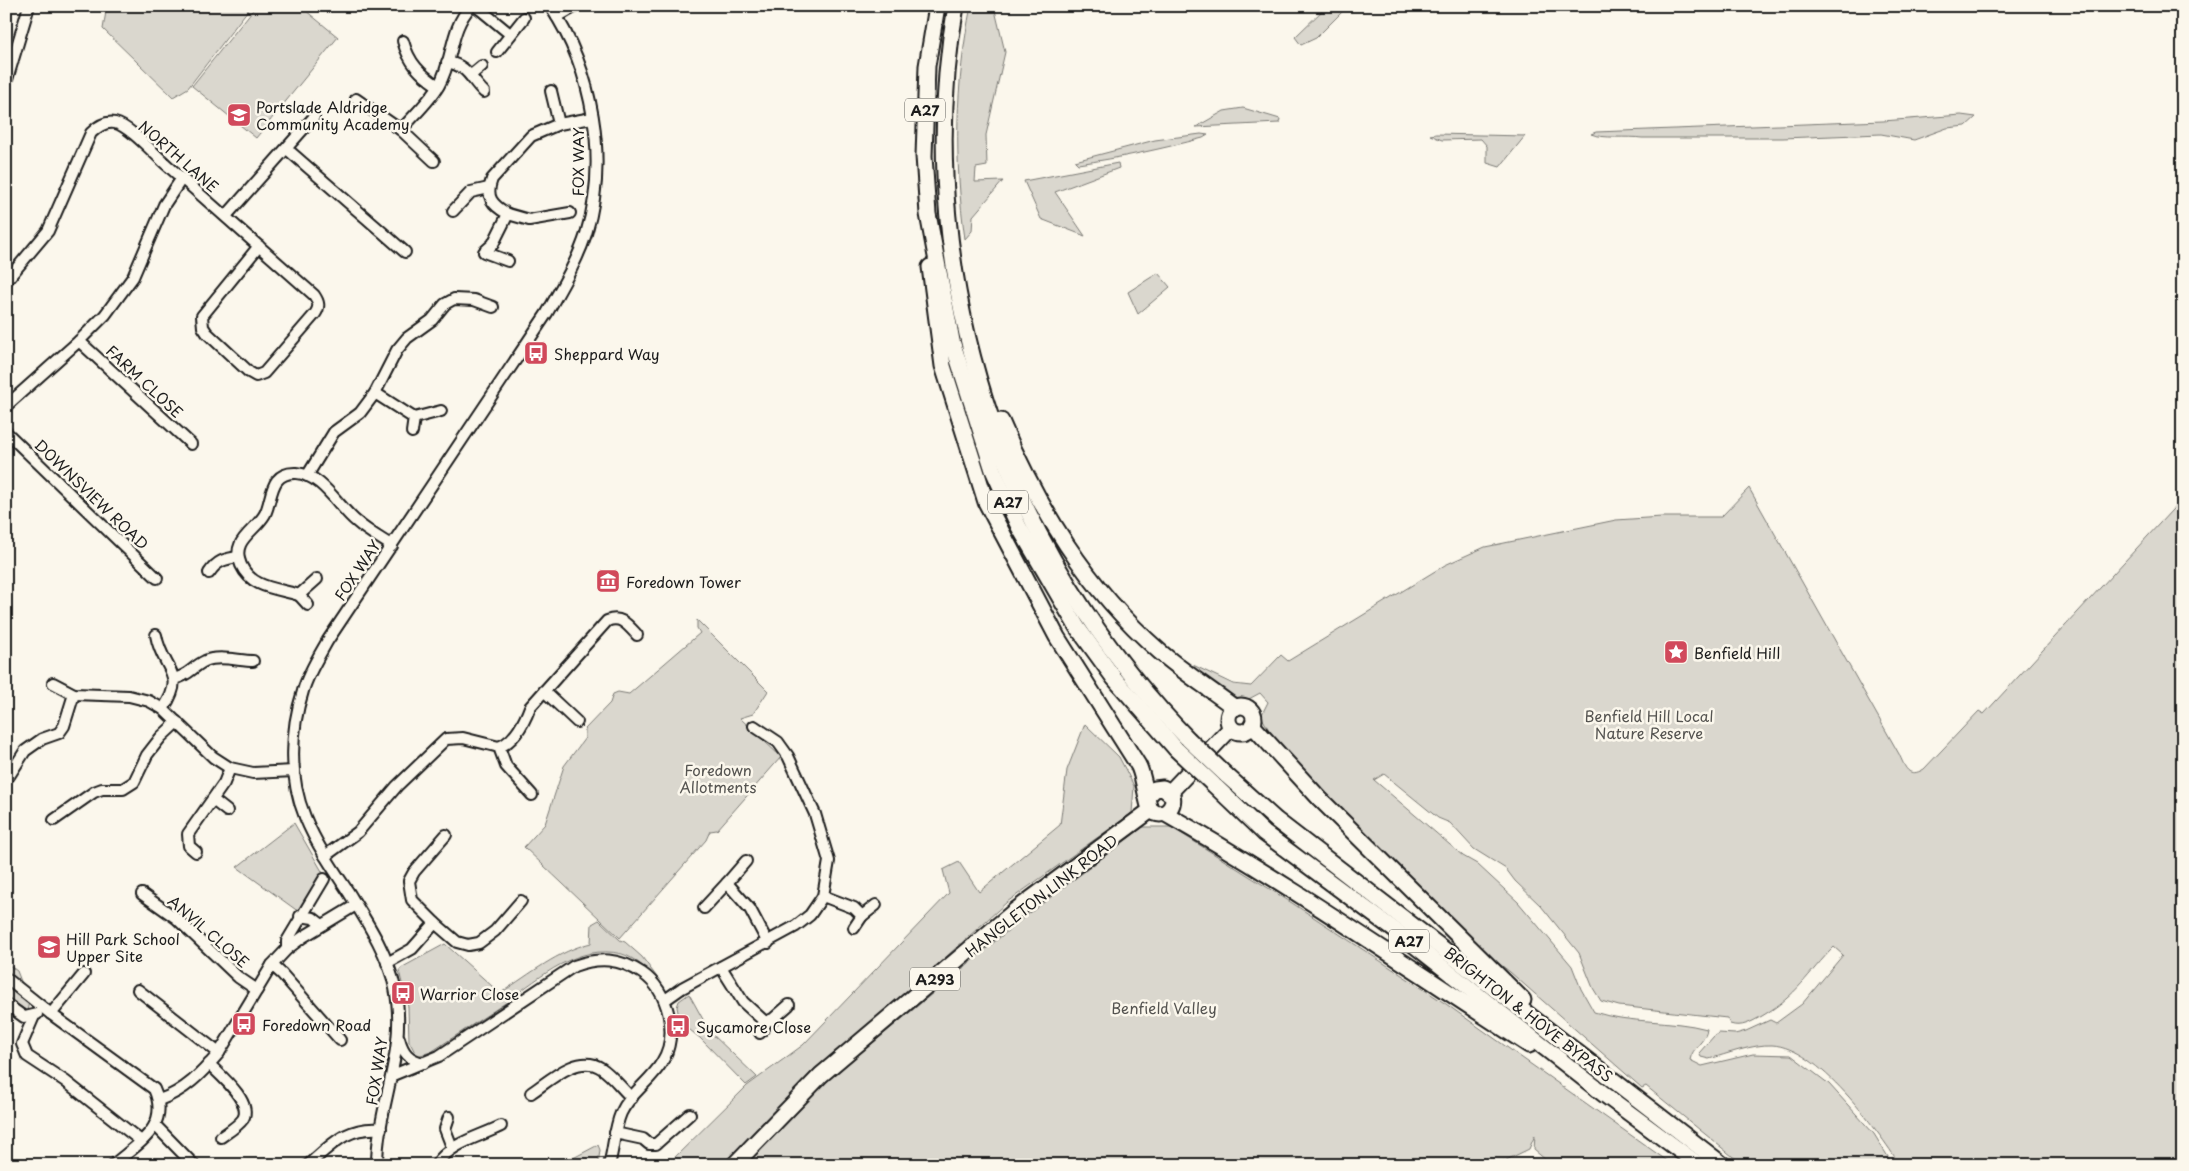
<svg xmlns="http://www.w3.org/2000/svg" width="2189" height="1171" font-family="'Playpen Sans',sans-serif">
  <rect width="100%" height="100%" fill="#fbf7ec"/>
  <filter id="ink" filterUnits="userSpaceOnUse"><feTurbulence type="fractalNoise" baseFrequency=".02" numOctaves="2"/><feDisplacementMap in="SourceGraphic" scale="10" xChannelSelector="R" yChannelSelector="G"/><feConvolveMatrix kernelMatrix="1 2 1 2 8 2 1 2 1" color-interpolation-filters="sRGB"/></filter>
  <g filter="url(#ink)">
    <g fill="#dad7ce" stroke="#7b7a75">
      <polygon points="107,6 251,6 188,88 173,97 103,29"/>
      <polygon points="256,6 300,6 338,37 256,138 192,86"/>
      <path d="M 971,6 L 994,6 L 1005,52 L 986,135 L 987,166 L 976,168 L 975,182 L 1003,181 L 973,216 L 972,231 L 965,239 C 954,160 955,84 971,6 Z"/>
      <polygon points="1327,6 1348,6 1316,38 1301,45 1295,37"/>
      <polygon points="1243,108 1280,119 1279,123 1196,127 1224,111"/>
      <path d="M 1961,115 L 1976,117 L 1966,126 L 1947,128 L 1914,140 L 1881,134 L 1783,138 L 1642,138 C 1628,136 1602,139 1591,134 L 1596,132 L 1883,121 Z"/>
      <path d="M 1201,134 L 1208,135 L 1203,138 C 1161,149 1120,158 1078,164 L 1075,161 L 1155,140 Z"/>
      <polygon points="1436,134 1525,136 1500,167 1487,163 1487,146 1481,139 1442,140 1430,135"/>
      <polygon points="1118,163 1119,168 1055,192 1085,236 1041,219 1024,181"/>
      <polygon points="1158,273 1170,287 1138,314 1128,292"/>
      <path d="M 1749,488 L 1899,754 C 1905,767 1908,779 1924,769 L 1979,711 L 1984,714 L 2183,498 L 2183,1165 L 1900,1165 C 1877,1129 1818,1047 1772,1045 C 1753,1044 1727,1054 1709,1059 L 1701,1057 L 1699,1053 L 1714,1036 L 1719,1033 L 1735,1034 L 1746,1031 L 1770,1020 L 1776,1023 L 1802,1004 L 1843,955 L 1834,947 C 1807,974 1798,995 1762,1016 C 1751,1022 1742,1028 1730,1024 L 1727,1018 L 1619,1006 L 1601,1001 L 1593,988 L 1579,953 L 1541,906 L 1515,881 L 1506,869 L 1474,849 L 1450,823 L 1438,818 L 1384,774 L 1374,780 L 1463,856 L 1477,864 L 1518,902 L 1572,966 L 1581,989 L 1594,1012 C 1631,1024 1670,1019 1707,1029 C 1706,1042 1692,1047 1690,1060 L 1702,1066 L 1753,1054 L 1791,1055 L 1829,1084 L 1874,1134 L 1893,1165 L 1743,1165 L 1646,1086 L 1642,1088 L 1510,972 L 1465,937 L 1349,822 L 1273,737 L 1261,716 L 1268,702 L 1260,693 L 1247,700 L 1227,697 L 1188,671 L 1193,665 L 1233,684 L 1251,686 L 1281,655 L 1288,661 L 1445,565 L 1485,547 L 1616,520 L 1662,517 L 1721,517 Z"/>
      <polygon points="697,620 768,691 753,714 740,718 781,757 717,830 710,831 706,840 620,938 524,847 545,824 564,766 585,738 585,729 610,703 613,694 618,692 629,694 700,633 697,628"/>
      <polygon points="1085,724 1119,757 1134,786 1132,813 1007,902 907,992 813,1070 724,1165 667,1165 747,1086 803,1045 949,893 943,870 959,862 979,892 1060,825 1067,770"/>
      <polygon points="294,823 323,873 299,912 237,867"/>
      <polygon points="1143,827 1171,827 1292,903 1446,1004 1673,1165 1552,1165 1534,1150 1535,1135 1529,1149 1496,1165 745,1165 832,1077 1022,919"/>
      <path d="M 599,920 L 620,940 L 625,942 L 642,957 L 659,980 C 648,971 636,958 622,954 C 578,943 541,977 508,1000 L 502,992 C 530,974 558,951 591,943 L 592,924 Z"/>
      <polygon points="445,944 502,995 507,1002 431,1052 417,1056 409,1041 408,1007 399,971 401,968"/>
      <polygon points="6,963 17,971 29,1002 27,1011 6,996"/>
      <polygon points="689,994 710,1032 757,1077 746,1085 700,1038 680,1022 677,1007 679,1001"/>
      <polygon points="598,1145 600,1150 598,1165 560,1165"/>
    </g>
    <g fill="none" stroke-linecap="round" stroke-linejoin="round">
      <defs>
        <g id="minor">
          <polyline points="476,6 510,34"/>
          <polyline points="557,17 576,6"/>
          <path d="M 403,41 C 409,63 420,74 438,86"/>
          <polyline points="497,52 524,18"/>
          <path d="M 447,62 C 469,66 470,79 484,92"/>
          <polyline points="471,75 482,66"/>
          <polyline points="6,83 29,6"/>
          <polyline points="551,91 559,124"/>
          <polyline points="356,99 401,130 434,161"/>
          <path d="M 401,130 C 413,116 430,101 439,85 C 454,59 449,30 471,6"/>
          <polyline points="287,149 405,252"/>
          <polyline points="453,211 471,192 489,188"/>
          <polyline points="508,214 529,220 570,213"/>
          <polyline points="226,216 314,117"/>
          <path d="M 508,261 L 484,252 L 493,244 L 508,214 C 492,205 485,197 492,179 L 531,136 L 559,124 L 592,118"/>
          <path d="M 6,281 L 48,231 L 91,133 C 97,127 105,121 115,123 C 130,126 155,155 168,166 C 217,209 266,252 314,295 C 319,302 320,307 315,314 L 264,373 L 256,376 L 249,372 L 207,333 L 203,327 L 202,316 L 259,246"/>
          <polyline points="79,341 191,444"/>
          <polyline points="375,393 414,418 441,411"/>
          <polyline points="6,406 79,341 105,315 133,277 164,205 182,178"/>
          <polyline points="6,432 157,578"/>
          <polyline points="412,432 414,418"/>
          <polyline points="307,476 334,432 360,413 375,393 397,350 407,338 432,320 445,304 454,299 474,300 493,307"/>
          <path d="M 209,573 C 217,561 224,559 238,557"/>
          <path d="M 317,579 L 299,595 C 278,588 252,589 241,565 C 230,540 255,532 265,514 C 273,498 269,472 296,473 C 322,474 339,508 357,522 C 367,531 380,538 392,546"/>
          <polyline points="299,595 308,605"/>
          <path d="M 156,635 C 162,670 188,673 163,709"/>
          <path d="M 174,679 C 190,675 192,667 205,661 C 219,655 239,661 253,661"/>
          <polyline points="53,683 74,694 129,696 149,701 163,709 213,757 230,768 253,773 294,771"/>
          <polyline points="544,691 577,722"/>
          <path d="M 499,747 C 515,741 524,723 530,707 L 607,621 C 621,615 628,625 637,635"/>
          <polyline points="9,776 25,751 42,739 59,733 64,726 74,694"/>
          <polyline points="213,800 227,811"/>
          <polyline points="54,820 94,792 102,789 123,789 134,782 147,755 161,737 177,722"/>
          <polyline points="446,835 414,872 409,881 412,900 435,923 457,942 468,945 479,943 495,931 521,901"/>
          <polyline points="196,852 189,846 188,834 224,783 230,768"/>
          <polyline points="325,856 358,832 397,786 446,739 463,738 499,747 506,766 532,795"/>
          <polyline points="727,883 746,861"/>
          <polyline points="142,894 176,918 238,977 257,990"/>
          <polyline points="823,896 854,908 862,916 854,928"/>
          <polyline points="704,908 727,883 750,909 768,943"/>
          <polyline points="300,916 313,918 322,925"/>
          <polyline points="862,916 876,905"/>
          <polyline points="287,949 287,941 324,879"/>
          <polyline points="387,963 412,949 435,923"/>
          <polyline points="272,965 282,974 340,1040"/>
          <polyline points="721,967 743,1002 765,1022 773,1019 789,1005"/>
          <path d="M 6,978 L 51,1014 L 154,1089 C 171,1127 138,1143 113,1165"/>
          <polyline points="138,990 219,1053"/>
          <polyline points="665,1000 682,988 796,926 810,915 823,896 829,861 815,814 788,756 778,742 754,726"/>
          <polyline points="6,1004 24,1017 37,1014"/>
          <polyline points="51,1014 84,974"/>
          <polyline points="34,1016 22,1044 27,1056 65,1081 141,1141"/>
          <polyline points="760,1033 764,1028 765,1022"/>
          <path d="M 399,1038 C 403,1053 409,1060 424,1063"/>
          <path d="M 209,1064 C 220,1075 253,1102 243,1119 C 238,1126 228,1132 221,1137"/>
          <path d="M 393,1075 L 439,1056 L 574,966 C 599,957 619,958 642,973 C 669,991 679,1035 662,1062 C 651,1081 630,1093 621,1113 C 614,1129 614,1148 609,1165"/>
          <path d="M 531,1093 C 549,1081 578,1053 601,1068 C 612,1075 622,1089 632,1098"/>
          <path d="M 159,1100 C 185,1091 201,1074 219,1053 L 272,965 L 287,949 L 303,937 L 356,905"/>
          <polyline points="449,1117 445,1129 452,1147"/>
          <polyline points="155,1125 194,1165"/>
          <polyline points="615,1133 643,1139 649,1144 656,1144 690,1114"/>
          <path d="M 308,1165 C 332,1144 347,1126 381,1129"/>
          <path d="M 377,1165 C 377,1105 408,1051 395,988 C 388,954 367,922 349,893 C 333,869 316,844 305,817 C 289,778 290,731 303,691 C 308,673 319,656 328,640 L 547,313 C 561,288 577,262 586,234 C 609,160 593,70 550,6"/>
          <path d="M 436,1165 C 450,1143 479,1137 501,1126"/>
        </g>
        <g id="highway">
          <polyline points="937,6 927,66 924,156 928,214 952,341 993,470 1019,527 1077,627 1114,678 1176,749"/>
          <path d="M 956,6 C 931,143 947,290 992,421 C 997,437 1002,455 1009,470 C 1051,569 1113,662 1188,739"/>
          <path d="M 930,267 L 943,366 L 986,502 L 1057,637 L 1138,765 C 1144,775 1147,806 1151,810 C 1163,821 1176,807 1172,795 L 1163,788 L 1155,789 L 1148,796"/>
          <path d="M 1001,421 C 1039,509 1086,587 1159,651 C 1183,672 1210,689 1235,708"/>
          <circle cx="1241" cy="719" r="13"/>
          <polyline points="1252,725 1320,799 1523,1000"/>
          <polyline points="1226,775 1276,820 1723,1165"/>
          <polyline points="1214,785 1264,833 1404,937 1605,1095 1699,1165"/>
          <polyline points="1170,792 1231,728"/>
          <path d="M 1164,813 C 1290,884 1408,967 1529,1045"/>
          <polyline points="734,1165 821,1075 1016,910 1151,810"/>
        </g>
      </defs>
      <use href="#minor" stroke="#1c1c1c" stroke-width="14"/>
      <use href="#highway" stroke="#1c1c1c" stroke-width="19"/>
      <use href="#minor" stroke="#fbf7ec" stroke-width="10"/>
      <use href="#highway" stroke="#fbf7ec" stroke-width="15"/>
      <defs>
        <g id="highway-bridge">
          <polyline points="1188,739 1226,775"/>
          <polyline points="1176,749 1214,785"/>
        </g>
      </defs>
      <use href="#highway-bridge" stroke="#1c1c1c" stroke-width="19" stroke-linecap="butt"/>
      <use href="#highway-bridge" stroke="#fbf7ec" stroke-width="15"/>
    </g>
  </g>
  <defs>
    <symbol id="school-square" viewBox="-11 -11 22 22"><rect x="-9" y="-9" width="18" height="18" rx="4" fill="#d1495b" stroke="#fbf7ec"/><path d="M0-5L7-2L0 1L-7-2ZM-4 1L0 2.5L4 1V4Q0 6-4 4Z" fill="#fff"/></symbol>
    <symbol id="bus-square" viewBox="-11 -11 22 22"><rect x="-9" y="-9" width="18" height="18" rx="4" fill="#d1495b" stroke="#fbf7ec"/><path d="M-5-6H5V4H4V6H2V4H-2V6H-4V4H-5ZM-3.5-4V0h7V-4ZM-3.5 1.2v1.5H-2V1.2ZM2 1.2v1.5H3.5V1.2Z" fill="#fff"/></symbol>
    <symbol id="museum-square" viewBox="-11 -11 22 22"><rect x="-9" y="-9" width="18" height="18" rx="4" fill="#d1495b" stroke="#fbf7ec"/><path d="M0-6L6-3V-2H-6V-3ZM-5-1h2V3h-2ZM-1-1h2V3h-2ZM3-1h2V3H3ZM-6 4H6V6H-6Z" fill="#fff"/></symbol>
    <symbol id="sight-square" viewBox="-11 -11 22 22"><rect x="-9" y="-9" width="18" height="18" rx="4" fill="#d1495b" stroke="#fbf7ec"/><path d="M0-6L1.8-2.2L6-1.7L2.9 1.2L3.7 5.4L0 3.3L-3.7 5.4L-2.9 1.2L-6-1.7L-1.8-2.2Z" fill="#fff"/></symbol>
  </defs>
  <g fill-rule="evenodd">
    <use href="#school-square" x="225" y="101" width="28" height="28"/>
    <use href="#bus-square" x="522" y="339" width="28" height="28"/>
    <use href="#museum-square" x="594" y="567" width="28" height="28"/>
    <use href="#sight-square" x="1662" y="638" width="28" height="28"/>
    <use href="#school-square" x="35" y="933" width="28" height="28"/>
    <use href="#bus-square" x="389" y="979" width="28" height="28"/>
    <use href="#bus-square" x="230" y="1010" width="28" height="28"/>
    <use href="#bus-square" x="664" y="1012" width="28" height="28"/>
  </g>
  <g text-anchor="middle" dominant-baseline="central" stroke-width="5" stroke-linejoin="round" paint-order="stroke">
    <g fill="#fbf7ec" stroke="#5f5e5a" stroke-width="1">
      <rect x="905" y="98.5" width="40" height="23" rx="4"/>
      <rect x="988" y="490.5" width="40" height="23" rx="4"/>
      <rect x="1389" y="929.5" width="40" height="23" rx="4"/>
      <rect x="910" y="967.5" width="50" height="23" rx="4"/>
    </g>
    <g font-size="14" font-weight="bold" fill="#1c1c1c">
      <text x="925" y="110">A27</text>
      <text x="1008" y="502">A27</text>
      <text x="1409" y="941">A27</text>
      <text x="935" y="979">A293</text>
    </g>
    <g font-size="15" fill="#1c1c1c" stroke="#fbf7ec" text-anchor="start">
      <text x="256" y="106">Portslade Aldridge<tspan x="256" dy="17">Community Academy</tspan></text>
      <text x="554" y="353">Sheppard Way</text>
      <text x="626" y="581">Foredown Tower</text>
      <text x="1694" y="652">Benfield Hill</text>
      <text x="66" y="938">Hill Park School<tspan x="66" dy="17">Upper Site</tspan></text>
      <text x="420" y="993">Warrior Close</text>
      <text x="262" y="1024">Foredown Road</text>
      <text x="696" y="1026">Sycamore Close</text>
    </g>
    <g font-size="15" fill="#1c1c1c" stroke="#fbf7ec">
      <text transform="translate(179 156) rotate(41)">NORTH LANE</text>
      <text transform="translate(577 162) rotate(-90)">FOX WAY</text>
      <text transform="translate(145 381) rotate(43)">FARM CLOSE</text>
      <text transform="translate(92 494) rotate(44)">DOWNSVIEW ROAD</text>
      <text transform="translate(357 570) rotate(-56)">FOX WAY</text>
      <text transform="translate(1041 895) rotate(-38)">HANGLETON LINK ROAD</text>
      <text transform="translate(209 931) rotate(41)">ANVIL CLOSE</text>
      <text transform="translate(1529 1014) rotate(38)">BRIGHTON &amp; HOVE BYPASS</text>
      <text transform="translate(376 1071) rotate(-81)">FOX WAY</text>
    </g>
    <g font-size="15" fill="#555451" stroke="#fbf7ec">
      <text x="1649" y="715">Benfield Hill Local<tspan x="1649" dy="17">Nature Reserve</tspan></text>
      <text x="718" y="769">Foredown<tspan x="718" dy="17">Allotments</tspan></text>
      <text x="1164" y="1007">Benfield Valley</text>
    </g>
  </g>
  <rect width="2189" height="1171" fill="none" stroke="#fbf7ec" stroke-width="25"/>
  <rect x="12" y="12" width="2164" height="1146" fill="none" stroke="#1c1c1c" stroke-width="2" filter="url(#ink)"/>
</svg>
